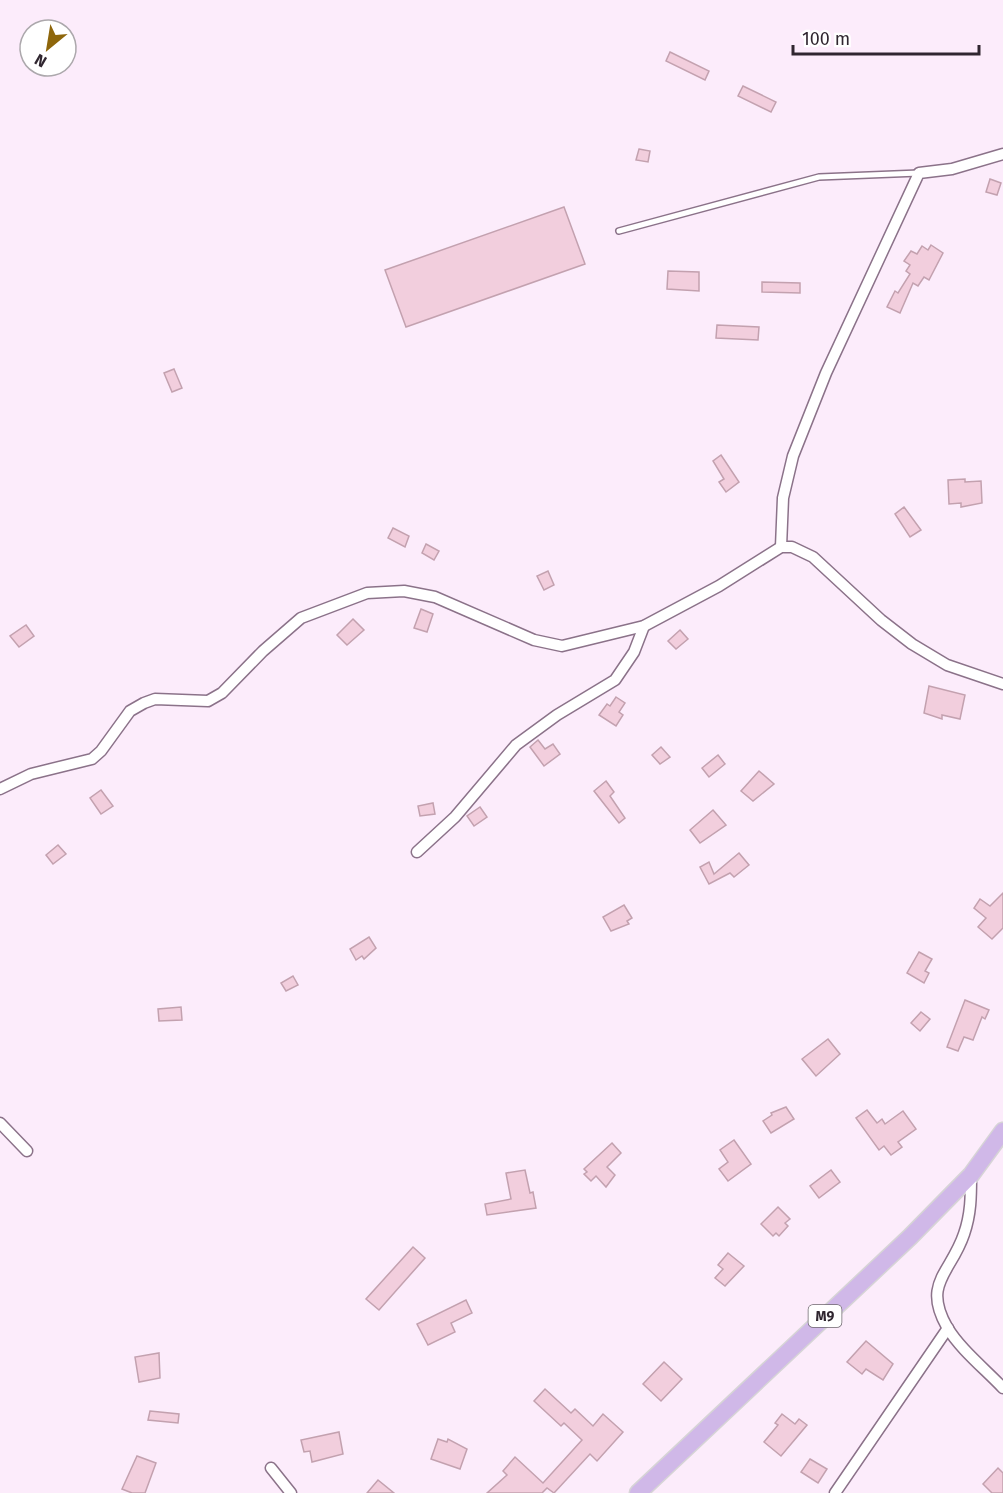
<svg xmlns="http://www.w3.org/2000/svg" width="1003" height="1493" font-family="'Fira Sans',sans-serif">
  <rect width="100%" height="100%" fill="#fcecfb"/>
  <g fill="#f2cedd" stroke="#c3a1af" stroke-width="1.5">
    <polygon points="670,52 709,71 705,80 666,61"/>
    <polygon points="743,86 776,102 771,112 738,96"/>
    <polygon points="639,149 650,151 648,162 636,160"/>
    <polygon points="990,179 1001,183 997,195 986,192"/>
    <polygon points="564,207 585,264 406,327 385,270"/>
    <polygon points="931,245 943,253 929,280 924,277 918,286 913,283 900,313 887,307 895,291 898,293 910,274 906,271 910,265 904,261 911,251 917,254 922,246 928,250"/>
    <polygon points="668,271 699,272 699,291 667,289"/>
    <polygon points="762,282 800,283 800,293 762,292"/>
    <polygon points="717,325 759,327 758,340 716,338"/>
    <polygon points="174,369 182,388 172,392 164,373"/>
    <polygon points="721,455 739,482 726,492 719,482 724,479 713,461"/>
    <polygon points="965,479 965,482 981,481 982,503 961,507 961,503 949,504 948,480"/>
    <polygon points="904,507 921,530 910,537 895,514"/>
    <polygon points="393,528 409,536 405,547 388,538"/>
    <polygon points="426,544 439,551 434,560 422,553"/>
    <polygon points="548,571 554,585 544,590 537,576"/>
    <polygon points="421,609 433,614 427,632 414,628"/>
    <polygon points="353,619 364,630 347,645 337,635"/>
    <polygon points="26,625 34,636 19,647 10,636"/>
    <polygon points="680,630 688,639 676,649 668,641"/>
    <polygon points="929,686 965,695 960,719 942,715 942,719 924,713"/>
    <polygon points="616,697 625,703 619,712 623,715 616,726 599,715 607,704 610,706"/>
    <polygon points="538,740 545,749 553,744 560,754 544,766 530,747"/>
    <polygon points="661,747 670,757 660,764 652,755"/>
    <polygon points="718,755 725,764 709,777 702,768"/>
    <polygon points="759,771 774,784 753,801 741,791"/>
    <polygon points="606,781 614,792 610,796 625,818 619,823 594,791"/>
    <polygon points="101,790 113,806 101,814 90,798"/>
    <polygon points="433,803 435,814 420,816 418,806"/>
    <polygon points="480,807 487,817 474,826 467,816"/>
    <polygon points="713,810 726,825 700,843 690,830"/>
    <polygon points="58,845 66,854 53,864 46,855"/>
    <polygon points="739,853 749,865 734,877 730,873 709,884 700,867 709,862 714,874"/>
    <polygon points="1003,893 1003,928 992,939 978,927 986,918 974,908 980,899 990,906"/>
    <polygon points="624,905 632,918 627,921 629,924 611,931 603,917"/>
    <polygon points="369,937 376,948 364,959 362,956 356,960 350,949"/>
    <polygon points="919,952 932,959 925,971 929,973 924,983 907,973"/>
    <polygon points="293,976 298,985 286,991 281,983"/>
    <polygon points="965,1000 989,1010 985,1019 982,1017 973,1040 964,1037 958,1051 947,1047"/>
    <polygon points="181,1007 182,1020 159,1021 158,1009"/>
    <polygon points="921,1012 930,1019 920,1031 911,1023"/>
    <polygon points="828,1039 840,1054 816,1076 802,1059"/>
    <polygon points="786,1107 794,1119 771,1133 763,1121 772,1115 771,1113"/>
    <polygon points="867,1110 877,1123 882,1119 885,1124 903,1111 916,1129 898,1142 902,1147 891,1155 884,1146 879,1150 856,1118"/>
    <polygon points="734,1140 751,1164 728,1181 719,1169 728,1162 720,1150"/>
    <polygon points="612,1143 621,1153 607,1167 615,1175 606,1187 596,1176 591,1181 584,1174 587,1172 584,1169"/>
    <polygon points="525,1170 530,1193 533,1192 536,1208 487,1215 485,1204 511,1199 506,1173"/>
    <polygon points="831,1170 840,1182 819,1198 810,1186"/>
    <polygon points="778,1207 790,1219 785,1223 788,1226 779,1236 776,1233 773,1236 761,1224"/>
    <polygon points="413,1247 425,1258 379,1310 366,1299"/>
    <polygon points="728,1253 744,1266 725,1286 715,1278 723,1269 718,1265"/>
    <polygon points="466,1300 472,1313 451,1323 455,1332 428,1345 417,1324"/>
    <polygon points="866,1341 893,1364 883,1380 866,1369 862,1374 847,1362"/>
    <polygon points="159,1353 160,1378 139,1382 135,1357"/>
    <polygon points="664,1362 682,1379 661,1401 643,1384"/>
    <polygon points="545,1389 571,1413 575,1409 593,1426 603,1414 623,1432 597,1461 590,1454 554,1493 547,1488 542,1493 487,1493 507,1475 503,1471 515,1457 543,1483 582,1440 564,1423 561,1426 534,1401"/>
    <polygon points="150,1411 179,1414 178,1423 148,1420"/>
    <polygon points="782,1414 795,1424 799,1419 807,1425 781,1456 764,1442 778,1425 775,1423"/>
    <polygon points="339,1432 343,1454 312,1462 310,1451 304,1452 301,1440"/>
    <polygon points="438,1439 447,1442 448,1439 467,1449 460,1469 431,1459"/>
    <polygon points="137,1456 156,1463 145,1493 132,1493 122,1489"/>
    <polygon points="810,1459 827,1469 818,1483 801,1472"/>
    <polygon points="998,1468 1003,1473 1003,1493 992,1493 983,1484"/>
    <polygon points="378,1480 394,1493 367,1493"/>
  </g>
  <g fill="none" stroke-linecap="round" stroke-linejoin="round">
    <defs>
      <polyline id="service" points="619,231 819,177 919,173"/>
      <g id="minor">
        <polyline points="781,547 783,498 793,456 826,373 919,173 952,169 1003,154"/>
        <polyline points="0,789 31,774 92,759 101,751 130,711 144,703 155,699 208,701 222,693 263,651 301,618 367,593 404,591 435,597 534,640 562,646 644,626 719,586 781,547 792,547 813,557 881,620 912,644 947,665 1003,684"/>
        <polyline points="417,852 455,817 516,745 557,715 615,680 634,652 644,626"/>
        <polyline points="0,1123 27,1151"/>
        <path d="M 971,1175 C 971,1196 971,1214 964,1234 C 951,1273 922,1283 947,1327 C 960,1349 985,1369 1003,1388"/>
        <polyline points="271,1468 291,1493"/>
        <polyline points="835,1493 948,1328"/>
      </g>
      <polyline id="primary" points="638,1493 910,1237 971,1175 1003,1131"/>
    </defs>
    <use href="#service" stroke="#8b7289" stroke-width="8"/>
    <use href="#minor" stroke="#8b7289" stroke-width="13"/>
    <use href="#primary" stroke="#d6d4d6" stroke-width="19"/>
    <use href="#service" stroke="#fff" stroke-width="5"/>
    <use href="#minor" stroke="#fff" stroke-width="10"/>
    <use href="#primary" stroke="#d0b8e8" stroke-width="16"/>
  </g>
  <g text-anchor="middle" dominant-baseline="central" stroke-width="4.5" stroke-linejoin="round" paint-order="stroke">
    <rect fill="#fff" stroke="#6e676e" stroke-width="1.5" x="808.5" y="1305" width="33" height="22" rx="4.5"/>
    <g font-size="14" font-weight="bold" fill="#302630">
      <text x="825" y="1316">M9</text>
    </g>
  </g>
  <g transform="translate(48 48) rotate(210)"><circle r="28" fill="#ffffff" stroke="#aca8ac" stroke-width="1.5"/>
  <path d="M0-4.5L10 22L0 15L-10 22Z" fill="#8e660b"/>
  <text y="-9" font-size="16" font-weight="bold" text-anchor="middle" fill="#302630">N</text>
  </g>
  <path d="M793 45v9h186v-9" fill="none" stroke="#302630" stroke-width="3"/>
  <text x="802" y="45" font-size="18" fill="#302630" stroke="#ffffff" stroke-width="4.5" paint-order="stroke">100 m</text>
</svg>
